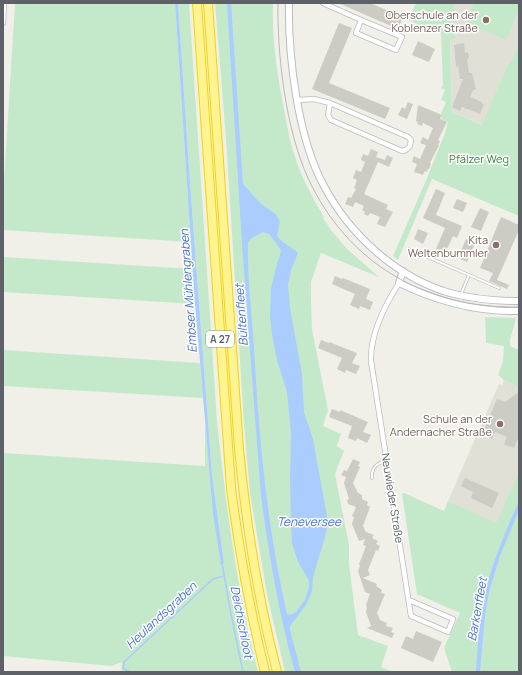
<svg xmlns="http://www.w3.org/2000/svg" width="522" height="675" font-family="Manrope,sans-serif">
  <rect width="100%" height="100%" fill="#f1f0e8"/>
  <g fill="#e1e0d6">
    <polygon points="454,3 519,3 519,43 511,63 508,64 483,125 452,112 450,39 458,37 454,36"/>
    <polygon points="504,380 519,387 519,472 496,524 448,501 499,384 502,385"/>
  </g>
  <g fill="#c4e9ca">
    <polygon points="15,3 175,3 195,304 3,292 3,257 176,268 190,268 190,242 3,230 3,197"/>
    <path d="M 178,3 L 189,3 L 217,421 C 226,506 237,590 258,672 L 125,672 L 121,670 L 122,662 L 112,666 L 3,656 L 3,453 L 205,466 L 205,421 L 214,514 L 224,563 L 212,475 L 190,183 Z"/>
    <path d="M 215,3 L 273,3 C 272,39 277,74 284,109 C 287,127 291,146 297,163 C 304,182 314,200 324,217 L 323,218 L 331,230 L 347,249 L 379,277 L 321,253 L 311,282 L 311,301 L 312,329 L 328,410 L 323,426 L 341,434 L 337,446 L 344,451 L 335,474 L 349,545 L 349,564 L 358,635 L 388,646 L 381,667 L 393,672 L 285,672 L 267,594 L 250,493 L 244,424 L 226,139 Z"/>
    <polygon points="416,3 454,3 454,36 458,37 450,40 452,112 482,125 508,64 511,62 519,43 519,216 432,179 398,260 393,256 425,183 445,133 448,122 441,119 442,115 441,114 446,102 441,100 445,90 441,88 443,85 441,34 408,20"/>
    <polygon points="474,3 519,3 519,9 506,40 466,23"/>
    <polygon points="485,317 516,318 510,340 510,346 519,350 519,387 504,380 498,375 503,361 504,346 486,343"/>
    <polygon points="3,350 200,363 203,398 3,386"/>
    <polygon points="519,472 519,672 452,672 444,648 460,613 417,594 402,494 404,493 444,511 448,501 496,523"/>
  </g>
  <g fill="#acf" fill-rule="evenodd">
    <polygon points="175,3 178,3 190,183 212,475 224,563 221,565 213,513 207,443 195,304"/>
    <path d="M 227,3 L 231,3 L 243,184 L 261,204 L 276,214 L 280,222 L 277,236 C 284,245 291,246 298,253 L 291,270 L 288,285 L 290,308 L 302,374 L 304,412 L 313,439 L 328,522 L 325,537 L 313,577 L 312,591 L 306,605 L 290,626 L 290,630 L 301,672 L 295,672 C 279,615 269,555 261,496 L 242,244 ZM 263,232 L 269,234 L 281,250 L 280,255 L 275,271 L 271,289 L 270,316 L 272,334 L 277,360 L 287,392 L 291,433 L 290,478 L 291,526 L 292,544 L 298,562 L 309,581 L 309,587 L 305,600 L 295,613 L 289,615 L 287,614 C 267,527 259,438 254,349 C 252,313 247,278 248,242 L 252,238 Z"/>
    <path d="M 519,501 L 519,510 L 500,556 L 489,592 L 485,615 L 480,672 L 476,672 C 478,641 480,608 489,578 C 497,551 508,526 519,501 Z"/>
  </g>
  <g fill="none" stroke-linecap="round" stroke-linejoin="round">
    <g stroke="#acf" stroke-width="1.5">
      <polyline points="222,563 231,614 243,672"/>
      <polyline points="130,672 123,668 124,662 213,579 224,576"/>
    </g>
  </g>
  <g fill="#cccbc4">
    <polygon points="338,3 370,3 403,17 398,29"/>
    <polygon points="339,23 352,28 329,83 390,108 385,119 312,89"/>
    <polygon points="418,41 435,49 429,62 412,55"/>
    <polygon points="464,43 465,53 468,52 469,58 467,59 469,73 472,73 476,89 473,90 470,97 482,102 481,103 484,104 480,114 462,107 460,111 452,107 463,79 460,79 458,66 456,67 454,45"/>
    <polygon points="408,102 413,104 407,119 398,115 402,107 405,109"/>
    <polygon points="418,105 442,115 440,119 447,122 438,140 440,141 438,145 439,145 430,163 431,164 429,169 428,169 427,172 425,171 423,175 414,172 417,164 412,162 414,156 420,159 426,145 420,143 423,137 428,140 433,128 423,123 422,126 417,124 418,122 416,121"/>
    <polygon points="371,149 378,152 376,157 385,160 387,155 393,158 389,167 378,162 364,194 388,205 386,209 393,212 385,227 377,224 380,217 370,213 368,216 364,214 365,212 362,210 364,206 355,202 353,207 345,204 348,197 351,198 356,189 354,188 357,180 353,178 356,170 361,172 365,162 361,160 363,154 368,156"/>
    <polygon points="436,189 445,193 436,215 462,226 457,238 453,236 445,253 436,249 445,228 423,218"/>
    <polygon points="457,199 467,203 463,212 453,208"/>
    <polygon points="480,208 489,212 481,231 471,227"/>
    <polygon points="501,217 519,225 519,230 497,280 509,285 507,289 489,281 493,273 480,268"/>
    <polygon points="418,229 428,233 423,244 414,239"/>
    <polygon points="466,239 475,243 467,262 458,258"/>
    <polygon points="335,276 342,279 343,278 370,289 366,299 373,302 370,310 360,306 359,309 350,305 355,294 332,284"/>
    <polygon points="321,340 329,343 329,342 357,353 352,363 360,366 356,374 346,370 345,373 337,369 342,358 318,348"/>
    <polygon points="519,392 519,436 514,448 504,444 507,437 495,432 492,439 482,435 497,399 505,402"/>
    <polygon points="332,409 340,412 340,410 368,422 363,432 371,435 367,443 357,438 356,441 348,438 352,426 329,417"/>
    <polygon points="353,459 360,462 358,466 360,467 353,483 358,493 362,495 362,499 368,502 367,505 370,507 363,526 366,532 374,535 372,538 378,541 376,544 380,546 378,551 376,550 368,570 370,575 363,578 377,584 376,586 382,590 381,593 385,594 377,613 380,620 387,623 386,626 393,628 391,632 394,633 392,638 367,628 371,626 366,612 367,608 366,605 370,594 365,592 358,571 360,566 359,564 366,546 363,545 365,539 359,541 352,524 354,517 352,516 356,507 348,504 347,500 349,499 344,483 346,477 341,475 344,470 347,471"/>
    <polygon points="465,478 499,493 492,508 471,498 473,492 461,486"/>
    <polygon points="416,631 442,642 433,662 401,648 406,636 413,639"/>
  </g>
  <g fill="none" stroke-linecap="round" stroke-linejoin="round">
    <defs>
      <g id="lane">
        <polyline points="409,249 469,275 461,294"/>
        <polyline points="469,275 499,288"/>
        <path d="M 372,478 C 371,468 377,463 386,461"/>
      </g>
      <g id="street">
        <polyline points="323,3 361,20"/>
        <polygon points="361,20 402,37 396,50 356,33"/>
        <polyline points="3,23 4,3"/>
        <polyline points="298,100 314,99 330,103 408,137 411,140 410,146 406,150 402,151 331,120 328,115 330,103"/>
        <path d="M 399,283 C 385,305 370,333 371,361 L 411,616 L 448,632 L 453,619 L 409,600"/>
      </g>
      <g id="secondary">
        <path d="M 289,3 C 288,57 298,139 324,186 C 350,235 396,277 450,293 C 473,299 496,301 519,301"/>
        <path d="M 403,271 L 399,283 C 436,301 478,312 519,311"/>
      </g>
      <g id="highway">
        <path d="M 197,3 L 231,488 C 239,550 250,611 265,672"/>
        <path d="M 208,3 L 239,449 C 246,524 258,599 277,672"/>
      </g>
    </defs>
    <use href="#lane" stroke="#babbc1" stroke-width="3.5"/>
    <use href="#street" stroke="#babbc1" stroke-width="6"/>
    <use href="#secondary" stroke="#b9bbc1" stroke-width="8"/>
    <use href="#highway" stroke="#f9d300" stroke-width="10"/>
    <use href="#lane" stroke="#fff" stroke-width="2"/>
    <use href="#street" stroke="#fff" stroke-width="4.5"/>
    <use href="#secondary" stroke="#fff" stroke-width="6"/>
    <use href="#highway" stroke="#fff491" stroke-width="8"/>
    <path stroke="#b8b8b9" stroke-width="1" d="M 278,3 C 277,56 286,130 308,178 C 347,263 426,309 519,307"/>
  </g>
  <g fill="#8d6e63" stroke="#fff" stroke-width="1.5">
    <circle cx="486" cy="20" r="4"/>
    <circle cx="496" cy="245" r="4"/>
    <circle cx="500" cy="424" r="4"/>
  </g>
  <g text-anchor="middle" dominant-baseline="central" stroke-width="3" stroke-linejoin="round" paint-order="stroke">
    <rect fill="#fff" stroke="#8f9095" stroke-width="1" x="206" y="331" width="28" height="16" rx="3"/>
    <g font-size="10" font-weight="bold" fill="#5f6168">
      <text x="220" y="339">A 27</text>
    </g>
    <g font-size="11" fill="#785e54" stroke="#fff" text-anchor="end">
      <text x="478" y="14">Oberschule an der<tspan x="478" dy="13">Koblenzer Straße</tspan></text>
      <text x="488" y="239">Kita<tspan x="488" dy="13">Weltenbummler</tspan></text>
      <text x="492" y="418">Schule an der<tspan x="492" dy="13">Andernacher Straße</tspan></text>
    </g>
    <g font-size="11" fill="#338243" stroke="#fff">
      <text x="479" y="158">Pfälzer Weg</text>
    </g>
    <g font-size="11" fill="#5f6168" stroke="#fff">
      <text transform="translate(393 498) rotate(81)">Neuwieder Straße</text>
    </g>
    <g font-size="12" font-style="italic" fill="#4871c7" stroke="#fff">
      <text transform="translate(188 291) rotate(-94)">Embser Mühlengraben</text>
      <text transform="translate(241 315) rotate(-94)">Bultenfleet</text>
      <text x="309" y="521">Teneversee</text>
      <text transform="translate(477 609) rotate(-80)">Barkenfleet</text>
      <text transform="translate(161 615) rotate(-43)">Heulandsgraben</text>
      <text transform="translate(242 622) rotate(79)">Deichschloot</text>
    </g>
  </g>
  <rect width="522" height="675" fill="none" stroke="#5f6168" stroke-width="8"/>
</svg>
